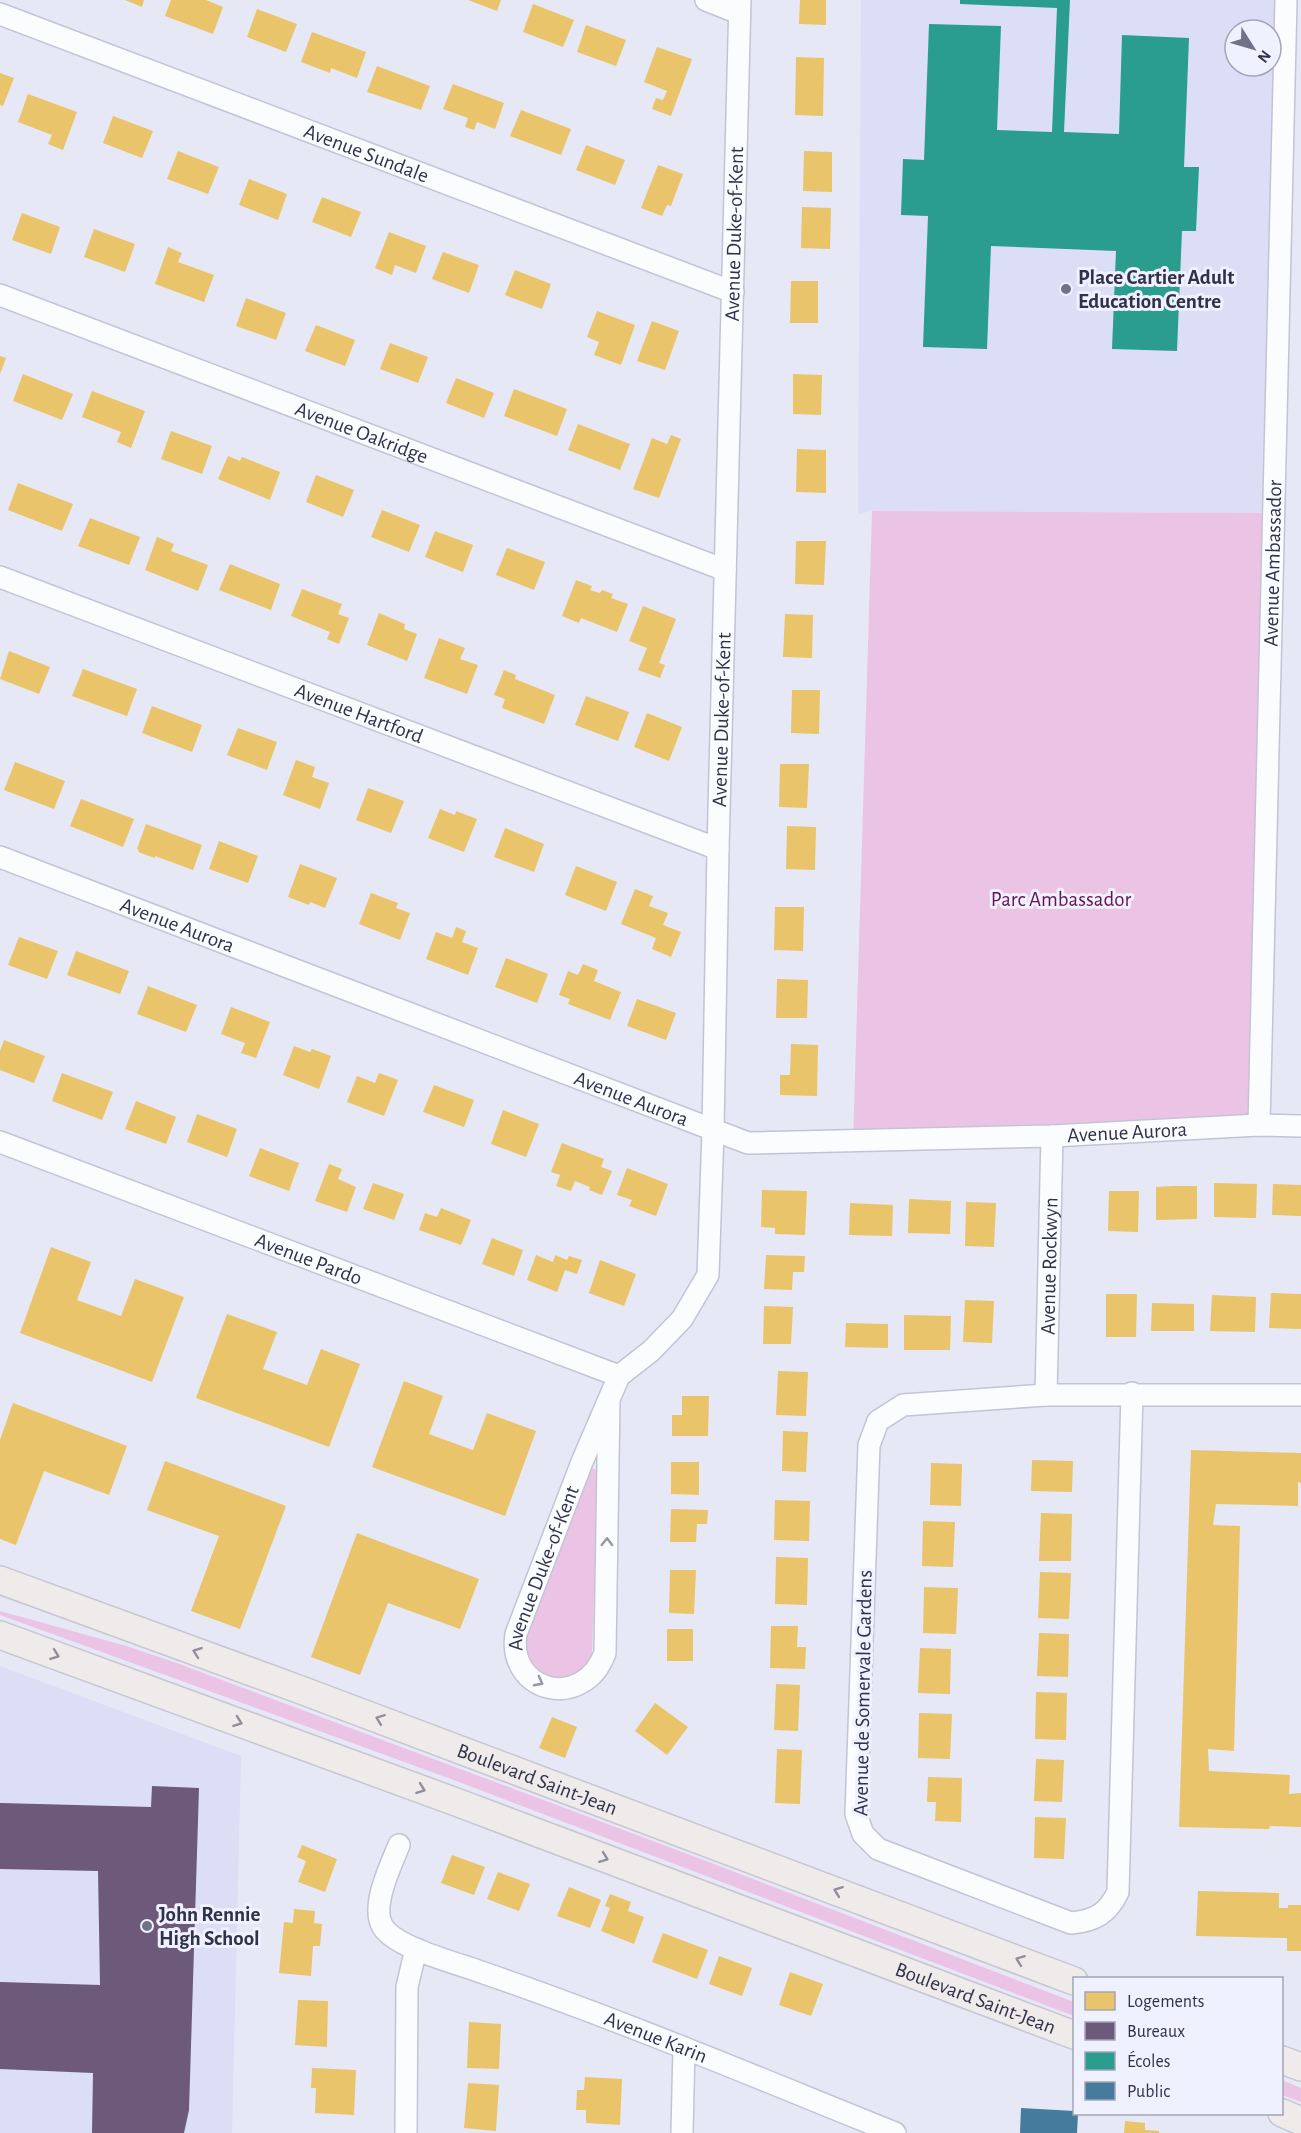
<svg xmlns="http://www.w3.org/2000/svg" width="1301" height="2133" font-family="'Alegreya Sans',sans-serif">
  <rect width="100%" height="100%" fill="#e6e8f6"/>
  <g fill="#dbdef4" fill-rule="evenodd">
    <path d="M 861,0 L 1279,0 L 1267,513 L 872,511 L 858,514 ZM 1235,30 L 1271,30 L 1271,66 L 1235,66 Z"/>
    <polygon points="0,1666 241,1756 232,2133 0,2133"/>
  </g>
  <g fill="#ebc4e5">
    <polygon points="872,511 1267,513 1259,1125 853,1142"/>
    <path d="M 589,1468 L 598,1470 L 592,1654 C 582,1675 558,1687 537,1670 C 533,1666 528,1661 526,1655 C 525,1649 526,1641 526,1635 Z"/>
    <polygon points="0,1611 123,1645 174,1662 701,1859 1074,2002 1074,2016 451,1779 0,1615"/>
    <polygon points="1282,2080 1301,2088 1301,2102 1282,2095"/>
  </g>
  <g fill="#e9c46a">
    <polygon points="125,0 144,0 142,7"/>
    <polygon points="171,0 206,0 223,7 213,34 165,16"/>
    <polygon points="468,0 501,0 497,11"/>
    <polygon points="800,0 826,0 826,25 799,24"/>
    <polygon points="533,4 574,20 563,47 523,32"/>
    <polygon points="257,9 297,24 286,52 247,37"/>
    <polygon points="586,25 626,40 616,66 577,52"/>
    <polygon points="312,32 366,52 357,78 331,68 330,73 301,62"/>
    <polygon points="657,47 692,59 671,116 652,109 656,98 663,100 667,91 644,82"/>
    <polygon points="796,57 824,58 823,116 795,115"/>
    <polygon points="377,66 430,86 421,110 367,92"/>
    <polygon points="0,73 14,78 3,106 0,105"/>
    <polygon points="453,84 504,103 495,129 477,122 474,130 465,127 468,118 443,109"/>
    <polygon points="28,94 77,112 63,150 48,144 52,135 18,122"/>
    <polygon points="521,110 571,129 561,155 510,136"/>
    <polygon points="113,116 153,131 142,158 103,143"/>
    <polygon points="586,145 625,160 615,185 576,170"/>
    <polygon points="178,151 219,167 208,194 167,179"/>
    <polygon points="804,151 832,152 832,192 803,191"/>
    <polygon points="658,165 683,174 671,206 667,205 662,216 641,208"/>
    <polygon points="249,179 287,194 278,220 239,205"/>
    <polygon points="322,197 361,212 351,237 312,222"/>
    <polygon points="802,207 831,208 830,249 801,248"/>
    <polygon points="22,213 60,227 51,254 12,240"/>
    <polygon points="94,229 135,244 125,272 84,257"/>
    <polygon points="389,232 426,246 416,273 395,265 392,275 375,268"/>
    <polygon points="168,247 182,253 178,262 214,275 204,302 155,284"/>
    <polygon points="443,252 479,265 469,293 432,279"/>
    <polygon points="515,270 551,284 542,309 505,295"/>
    <polygon points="791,281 818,281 818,323 790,323"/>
    <polygon points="246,298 286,313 276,340 236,326"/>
    <polygon points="597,311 635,325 621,365 594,355 599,342 587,337"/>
    <polygon points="652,321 679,331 665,370 637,361"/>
    <polygon points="316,325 355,340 345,366 305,351"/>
    <polygon points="390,343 428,357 418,383 380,369"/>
    <polygon points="0,356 6,358 0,374"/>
    <polygon points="23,374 73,394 62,420 13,401"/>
    <polygon points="793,374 822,375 821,415 793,414"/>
    <polygon points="456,378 494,393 484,418 446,403"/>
    <polygon points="514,389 567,409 557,436 504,416"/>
    <polygon points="92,391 145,411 131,448 117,442 121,432 82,417"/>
    <polygon points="578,424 630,444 620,470 568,450"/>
    <polygon points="171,431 212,446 202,474 161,459"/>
    <polygon points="671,435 681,439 659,498 633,489 652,438 667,444"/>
    <polygon points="797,449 826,450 826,493 796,492"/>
    <polygon points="228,456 240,461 242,457 280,472 270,500 218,479"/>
    <polygon points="316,475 354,490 343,517 306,502"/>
    <polygon points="18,483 73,504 62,531 8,510"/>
    <polygon points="382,510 420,525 409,552 371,537"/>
    <polygon points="90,518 140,537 129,565 78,546"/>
    <polygon points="435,531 473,545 463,572 425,557"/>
    <polygon points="157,537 174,544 171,551 208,565 198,591 145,570"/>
    <polygon points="796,541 826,541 824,585 795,584"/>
    <polygon points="507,548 545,562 534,590 496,575"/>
    <polygon points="230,564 280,584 271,610 219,590"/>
    <polygon points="576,580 592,586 590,590 600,593 602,590 613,594 611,598 628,604 617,632 581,618 579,623 562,616"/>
    <polygon points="302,589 342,604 338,614 349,618 339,644 327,639 330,632 291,616"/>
    <polygon points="643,606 676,619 659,663 665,665 660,678 638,670 647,648 629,641"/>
    <polygon points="379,613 405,624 404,629 417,634 407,661 367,645"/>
    <polygon points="785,614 813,615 812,658 783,657"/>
    <polygon points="439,638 465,648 460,659 478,665 467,694 424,678"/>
    <polygon points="9,651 50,667 39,694 0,679"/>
    <polygon points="83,669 137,689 127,716 72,696"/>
    <polygon points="504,670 516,675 515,679 555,695 544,724 502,708 505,699 494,695"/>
    <polygon points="792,690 820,690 819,734 791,733"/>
    <polygon points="586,696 629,712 618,741 575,725"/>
    <polygon points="152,706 202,725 192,752 142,733"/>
    <polygon points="647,713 682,727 669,761 634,747"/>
    <polygon points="238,728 277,742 267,770 227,755"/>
    <polygon points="296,760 315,767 312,777 329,783 320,809 283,795"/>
    <polygon points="15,762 65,781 54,809 4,790"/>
    <polygon points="780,764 809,764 807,808 779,807"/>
    <polygon points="368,788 404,801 391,833 356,820"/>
    <polygon points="81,799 134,819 123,847 70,826"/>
    <polygon points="440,809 455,815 456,811 477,819 464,852 428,838"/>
    <polygon points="146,824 202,845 193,870 155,856 155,858 138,852 139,850 137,849"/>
    <polygon points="787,826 816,827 815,870 786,869"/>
    <polygon points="505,828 544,844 534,872 494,857"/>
    <polygon points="219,841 258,856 248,883 209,869"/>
    <polygon points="300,864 337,878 325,908 310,902 309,905 288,897"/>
    <polygon points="576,866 617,882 606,911 565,895"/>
    <polygon points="635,889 653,896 649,906 668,913 663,925 681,932 671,957 652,949 656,938 621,924"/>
    <polygon points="371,893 398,903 396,908 410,913 400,940 359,924"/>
    <polygon points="775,907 804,907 803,951 774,950"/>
    <polygon points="456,927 466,931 462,942 478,948 468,975 426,959 436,932 452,938"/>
    <polygon points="19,937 58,951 47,979 8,965"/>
    <polygon points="76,951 129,971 120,994 67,975"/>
    <polygon points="506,958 548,974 537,1003 495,987"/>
    <polygon points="583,964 598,970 594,981 621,992 610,1020 568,1004 570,999 559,995 568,971 578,975"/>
    <polygon points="777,979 808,980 807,1018 776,1018"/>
    <polygon points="148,986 197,1005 186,1032 137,1014"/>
    <polygon points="637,999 676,1013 666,1040 627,1026"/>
    <polygon points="231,1007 270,1022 256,1058 241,1053 245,1043 221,1034"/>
    <polygon points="4,1040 45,1056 34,1083 0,1070 0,1051"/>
    <polygon points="791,1044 818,1045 817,1096 780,1095 780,1075 790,1075"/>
    <polygon points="294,1046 310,1052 312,1049 331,1056 319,1089 283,1075"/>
    <polygon points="62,1073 113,1092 102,1120 52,1101"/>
    <polygon points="379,1073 398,1080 384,1116 347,1102 357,1076 375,1083"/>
    <polygon points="434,1085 474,1100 464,1127 423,1112"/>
    <polygon points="136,1101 176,1117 166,1144 125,1129"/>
    <polygon points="503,1110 539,1124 526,1157 491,1144"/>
    <polygon points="197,1114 237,1129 227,1157 187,1142"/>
    <polygon points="562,1143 604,1159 601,1167 612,1171 602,1195 589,1190 590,1187 575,1181 571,1191 556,1186 560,1175 551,1172"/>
    <polygon points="260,1148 299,1163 289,1191 249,1176"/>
    <polygon points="329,1164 342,1169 338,1179 356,1187 347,1212 315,1201"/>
    <polygon points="627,1168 668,1184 656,1216 629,1206 632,1200 617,1195"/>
    <polygon points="373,1183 404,1194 394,1220 363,1209"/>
    <polygon points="1214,1183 1257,1184 1256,1218 1214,1217"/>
    <polygon points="1273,1184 1301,1185 1301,1216 1272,1215"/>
    <polygon points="1173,1186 1197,1186 1197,1219 1156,1220 1156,1187"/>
    <polygon points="762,1190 807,1191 805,1235 775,1234 775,1228 761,1227"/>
    <polygon points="1109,1191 1139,1191 1138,1232 1108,1231"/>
    <polygon points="909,1199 951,1201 950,1234 908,1233"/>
    <polygon points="966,1202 996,1203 994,1247 965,1246"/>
    <polygon points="850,1203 893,1205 892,1236 849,1235"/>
    <polygon points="441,1208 471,1220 461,1245 419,1230 425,1213 437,1217"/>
    <polygon points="492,1238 523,1250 514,1276 482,1264"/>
    <polygon points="51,1247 91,1262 77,1300 121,1316 135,1279 184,1297 152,1382 20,1333"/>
    <polygon points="536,1255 553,1262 555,1255 567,1260 569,1256 582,1260 577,1274 565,1270 557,1292 527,1280"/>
    <polygon points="766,1255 805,1256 804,1272 793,1272 792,1290 764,1289"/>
    <polygon points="600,1260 636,1274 624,1306 589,1293"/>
    <polygon points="1271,1293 1301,1294 1301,1329 1269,1328"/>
    <polygon points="1106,1294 1137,1294 1136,1337 1106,1337"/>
    <polygon points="1212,1295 1256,1297 1255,1332 1210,1331"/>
    <polygon points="965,1300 994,1301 992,1343 963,1342"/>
    <polygon points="1152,1303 1194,1304 1194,1331 1151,1331"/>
    <polygon points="764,1306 793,1307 791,1344 763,1344"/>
    <polygon points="227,1314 277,1332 263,1369 307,1385 321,1349 360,1364 329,1447 196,1398"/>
    <polygon points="904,1315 951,1316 950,1350 904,1350"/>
    <polygon points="846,1323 888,1324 888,1348 845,1347"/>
    <polygon points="778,1371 808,1372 806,1416 776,1415"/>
    <polygon points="404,1381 443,1396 429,1434 467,1448 473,1450 487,1413 536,1431 505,1516 372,1467"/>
    <polygon points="682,1396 709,1396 708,1436 672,1436 672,1415 682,1415"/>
    <polygon points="13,1403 127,1446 109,1495 44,1471 16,1545 0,1539 0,1440"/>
    <polygon points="783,1431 808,1432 806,1472 782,1471"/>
    <polygon points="1191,1450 1301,1453 1301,1483 1298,1482 1298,1506 1216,1504 1213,1525 1240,1526 1234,1751 1208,1749 1209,1771 1290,1775 1289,1794 1301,1793 1301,1827 1270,1826 1269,1829 1179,1827"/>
    <polygon points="1032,1460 1073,1461 1072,1492 1031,1491"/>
    <polygon points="165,1461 286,1506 240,1629 191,1611 219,1536 147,1510"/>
    <polygon points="671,1462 699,1462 699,1495 671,1494"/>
    <polygon points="931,1463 962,1464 961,1506 930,1505"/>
    <polygon points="775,1500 810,1501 809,1541 774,1540"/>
    <polygon points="671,1509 708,1510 707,1524 697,1524 696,1542 670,1542"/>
    <polygon points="1041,1513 1072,1514 1071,1561 1039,1561"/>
    <polygon points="923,1521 955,1522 953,1567 922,1566"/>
    <polygon points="357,1533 479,1579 460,1629 388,1603 360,1675 311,1657"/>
    <polygon points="776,1557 808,1558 807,1605 775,1604"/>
    <polygon points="670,1570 696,1570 694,1614 669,1613"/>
    <polygon points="1040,1572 1071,1573 1069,1619 1038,1618"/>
    <polygon points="924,1587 958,1588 956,1634 923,1633"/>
    <polygon points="771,1626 798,1626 797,1647 806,1647 805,1669 770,1668"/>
    <rect x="667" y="1629" width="26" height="32"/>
    <polygon points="1039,1633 1069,1634 1068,1677 1037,1676"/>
    <polygon points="920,1648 951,1649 950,1694 918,1693"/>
    <polygon points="776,1684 800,1685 798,1731 774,1730"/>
    <polygon points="1036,1692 1067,1693 1066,1740 1035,1739"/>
    <polygon points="655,1703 688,1727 667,1755 635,1731"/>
    <polygon points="919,1713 952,1714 950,1759 918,1758"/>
    <polygon points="552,1717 577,1727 565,1758 539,1748"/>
    <polygon points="777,1749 802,1750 800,1804 775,1803"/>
    <polygon points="1036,1759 1064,1760 1062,1802 1034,1801"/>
    <polygon points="928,1777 962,1778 961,1822 935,1821 936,1802 927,1802"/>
    <polygon points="1035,1817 1066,1818 1064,1859 1034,1858"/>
    <polygon points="302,1845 337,1859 325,1892 298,1882 306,1861 297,1857"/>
    <polygon points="452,1855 485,1867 474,1895 441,1883"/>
    <polygon points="498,1872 530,1884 519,1911 487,1899"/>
    <polygon points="569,1887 601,1900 590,1928 557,1916"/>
    <polygon points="1198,1891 1279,1893 1279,1908 1288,1908 1288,1905 1301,1905 1301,1951 1287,1951 1287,1938 1196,1936"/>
    <polygon points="610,1894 631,1902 628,1911 644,1917 634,1944 601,1931 610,1908 605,1906"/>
    <polygon points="294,1909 315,1911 314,1923 322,1924 320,1946 313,1946 311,1976 279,1973 284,1922 293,1923"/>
    <polygon points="663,1933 708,1950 697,1979 652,1962"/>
    <polygon points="719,1956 752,1968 742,1996 709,1984"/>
    <polygon points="790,1972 823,1984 811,2016 779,2005"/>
    <polygon points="298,2000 328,2001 327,2047 295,2045"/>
    <polygon points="469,2022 501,2024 499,2069 467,2068"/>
    <polygon points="312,2068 356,2070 354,2115 315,2113 316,2088 311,2088"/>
    <polygon points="585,2077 622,2079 620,2125 586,2123 586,2110 576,2110 577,2090 584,2090"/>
    <polygon points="468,2083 499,2085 496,2131 464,2128"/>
    <polygon points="1125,2121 1145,2123 1145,2130 1159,2131 1159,2133 1124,2133"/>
  </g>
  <polygon fill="#6d597a" points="152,1786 199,1788 189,2110 184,2133 92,2133 93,2073 0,2069 0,1982 100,1985 98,1871 0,1869 0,1803 151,1807"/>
  <polygon fill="#2a9d8f" points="960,0 1070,0 1064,132 1119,134 1122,35 1189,38 1184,167 1199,167 1196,231 1182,231 1177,351 1112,349 1116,251 991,246 987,349 923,347 928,216 901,215 903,159 924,160 929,24 1001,26 997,130 1052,132 1057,8 960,4"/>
  <polygon fill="#457b9d" points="1021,2108 1074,2111 1074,2114 1078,2114 1077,2133 1020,2133"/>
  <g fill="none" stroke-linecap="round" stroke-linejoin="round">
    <defs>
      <g id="minor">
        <polyline points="706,0 739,13"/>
        <path id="s1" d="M 0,14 L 733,292"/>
        <path id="s2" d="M 0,295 L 725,570"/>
        <path id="s3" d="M 0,577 L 718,849"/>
        <path id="s4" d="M 0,857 L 748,1143 L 1052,1136 L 1259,1125 L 1301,1126"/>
        <path id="s5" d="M 1259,1125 L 1286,0"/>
        <path id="s6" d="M 0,1142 L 619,1376"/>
        <path d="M 1132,1393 L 1118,1892 C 1108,1913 1095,1921 1071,1923 L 878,1849 L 863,1834 L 856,1814 L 869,1445 L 878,1421 L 903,1405 L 1046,1395 L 1301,1395"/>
        <path id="s7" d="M 1046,1395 L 1052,1136"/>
        <path id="s8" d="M 609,1399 L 605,1653 C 583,1712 507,1692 516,1634 L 582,1462 L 619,1376 L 651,1351 L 682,1319 L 708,1275 L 713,1131 L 718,849 L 740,0"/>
        <path id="s9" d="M 399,1845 C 391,1865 370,1907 383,1927 C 396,1948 457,1963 481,1972 C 621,2020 758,2078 895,2133"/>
        <polyline points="406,2133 407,1987 416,1949"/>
        <polyline points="682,2133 684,2048"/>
      </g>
      <g id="major">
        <path id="s10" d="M 0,1580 L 301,1690 L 1074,1981"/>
        <path id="s11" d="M 0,1635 L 456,1802 L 1074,2035"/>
        <polyline points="1282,2060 1301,2067"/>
        <polyline points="1282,2113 1301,2121"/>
      </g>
    </defs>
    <use href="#minor" stroke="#c2c4d6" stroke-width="24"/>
    <use href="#major" stroke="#c5c6d1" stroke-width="30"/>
    <use href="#minor" stroke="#fbfcfe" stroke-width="21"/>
    <use href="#major" stroke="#efebeb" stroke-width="27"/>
  </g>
  <defs><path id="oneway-chevron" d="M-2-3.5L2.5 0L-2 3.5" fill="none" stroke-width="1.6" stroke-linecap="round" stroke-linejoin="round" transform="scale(1.5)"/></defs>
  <g stroke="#9697a4">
    <use href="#oneway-chevron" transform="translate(607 1542) rotate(-89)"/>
    <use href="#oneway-chevron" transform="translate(539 1682) rotate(28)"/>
  </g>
  <g stroke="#908e9b">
    <use href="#oneway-chevron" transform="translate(197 1652) rotate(-160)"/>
    <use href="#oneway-chevron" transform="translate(55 1655) rotate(20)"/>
    <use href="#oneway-chevron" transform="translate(380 1719) rotate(-159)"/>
    <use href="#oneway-chevron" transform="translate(238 1722) rotate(20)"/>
    <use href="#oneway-chevron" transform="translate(421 1789) rotate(20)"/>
    <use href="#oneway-chevron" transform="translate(604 1858) rotate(21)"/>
    <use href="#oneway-chevron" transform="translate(838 1891) rotate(-159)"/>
    <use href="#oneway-chevron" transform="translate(1020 1960) rotate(-159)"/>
  </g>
  <g fill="#707287" stroke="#eff1fe" stroke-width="2">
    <circle cx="1066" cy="289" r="6"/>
    <circle cx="147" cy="1926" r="6"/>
  </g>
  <g text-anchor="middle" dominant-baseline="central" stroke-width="6" stroke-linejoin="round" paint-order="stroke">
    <g font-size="21" fill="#30324b" stroke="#eff1fe">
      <text stroke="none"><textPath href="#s1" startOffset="392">Avenue Sundale</textPath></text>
      <text stroke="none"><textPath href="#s8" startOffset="1851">Avenue Duke-of-Kent</textPath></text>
      <text stroke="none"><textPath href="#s2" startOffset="387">Avenue Oakridge</textPath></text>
      <text stroke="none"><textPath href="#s5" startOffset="562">Avenue Ambassador</textPath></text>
      <text stroke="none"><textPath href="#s3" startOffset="384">Avenue Hartford</textPath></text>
      <text stroke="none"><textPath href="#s8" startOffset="1365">Avenue Duke-of-Kent</textPath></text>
      <text stroke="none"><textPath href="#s4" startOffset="190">Avenue Aurora</textPath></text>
      <text stroke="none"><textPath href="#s4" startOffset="676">Avenue Aurora</textPath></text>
      <text stroke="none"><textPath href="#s4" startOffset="1180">Avenue Aurora</textPath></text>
      <text stroke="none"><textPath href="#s6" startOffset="330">Avenue Pardo</textPath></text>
      <text stroke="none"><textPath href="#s7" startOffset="129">Avenue Rockwyn</textPath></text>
      <text stroke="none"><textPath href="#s8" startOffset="466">Avenue Duke-of-Kent</textPath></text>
      <text transform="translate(863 1693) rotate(-89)">Avenue de Somervale Gardens</text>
      <text stroke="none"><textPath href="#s10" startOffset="573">Boulevard Saint-Jean</textPath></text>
      <text stroke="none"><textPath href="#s11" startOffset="1041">Boulevard Saint-Jean</textPath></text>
      <text stroke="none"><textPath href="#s9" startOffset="382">Avenue Karin</textPath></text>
    </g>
    <g font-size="21" font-weight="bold" fill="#30324b" stroke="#eff1fe" text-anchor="start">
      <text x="1078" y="277">Place Cartier Adult<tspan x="1078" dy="24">Education Centre</tspan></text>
      <text x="159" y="1914">John Rennie<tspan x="159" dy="24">High School</tspan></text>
    </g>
    <g font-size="21" fill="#681454" stroke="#eff1fe">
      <text x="1061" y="899">Parc Ambassador</text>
    </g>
  </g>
  <rect x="1073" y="1977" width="210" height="138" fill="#eff1fe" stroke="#a3a5b6" stroke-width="1.5"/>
  <rect x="1085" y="1992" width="30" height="18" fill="#e9c46a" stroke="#a3a5b6" stroke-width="1.5"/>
  <text x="1127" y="2007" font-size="18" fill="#30324b">Logements</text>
  <rect x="1085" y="2022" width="30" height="18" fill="#6d597a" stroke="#a3a5b6" stroke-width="1.5"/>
  <text x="1127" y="2037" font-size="18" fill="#30324b">Bureaux</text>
  <rect x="1085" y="2052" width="30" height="18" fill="#2a9d8f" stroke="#a3a5b6" stroke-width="1.5"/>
  <text x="1127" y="2067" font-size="18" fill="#30324b">Écoles</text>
  <rect x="1085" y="2082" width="30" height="18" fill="#457b9d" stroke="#a3a5b6" stroke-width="1.5"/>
  <text x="1127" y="2097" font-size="18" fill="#30324b">Public</text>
  <g transform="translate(1253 48) rotate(127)"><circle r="28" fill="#eff1fe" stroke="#a3a5b6" stroke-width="1.5"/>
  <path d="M0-4.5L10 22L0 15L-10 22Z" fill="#707287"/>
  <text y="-9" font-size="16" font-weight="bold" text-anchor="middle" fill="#30324b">N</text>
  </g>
</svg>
